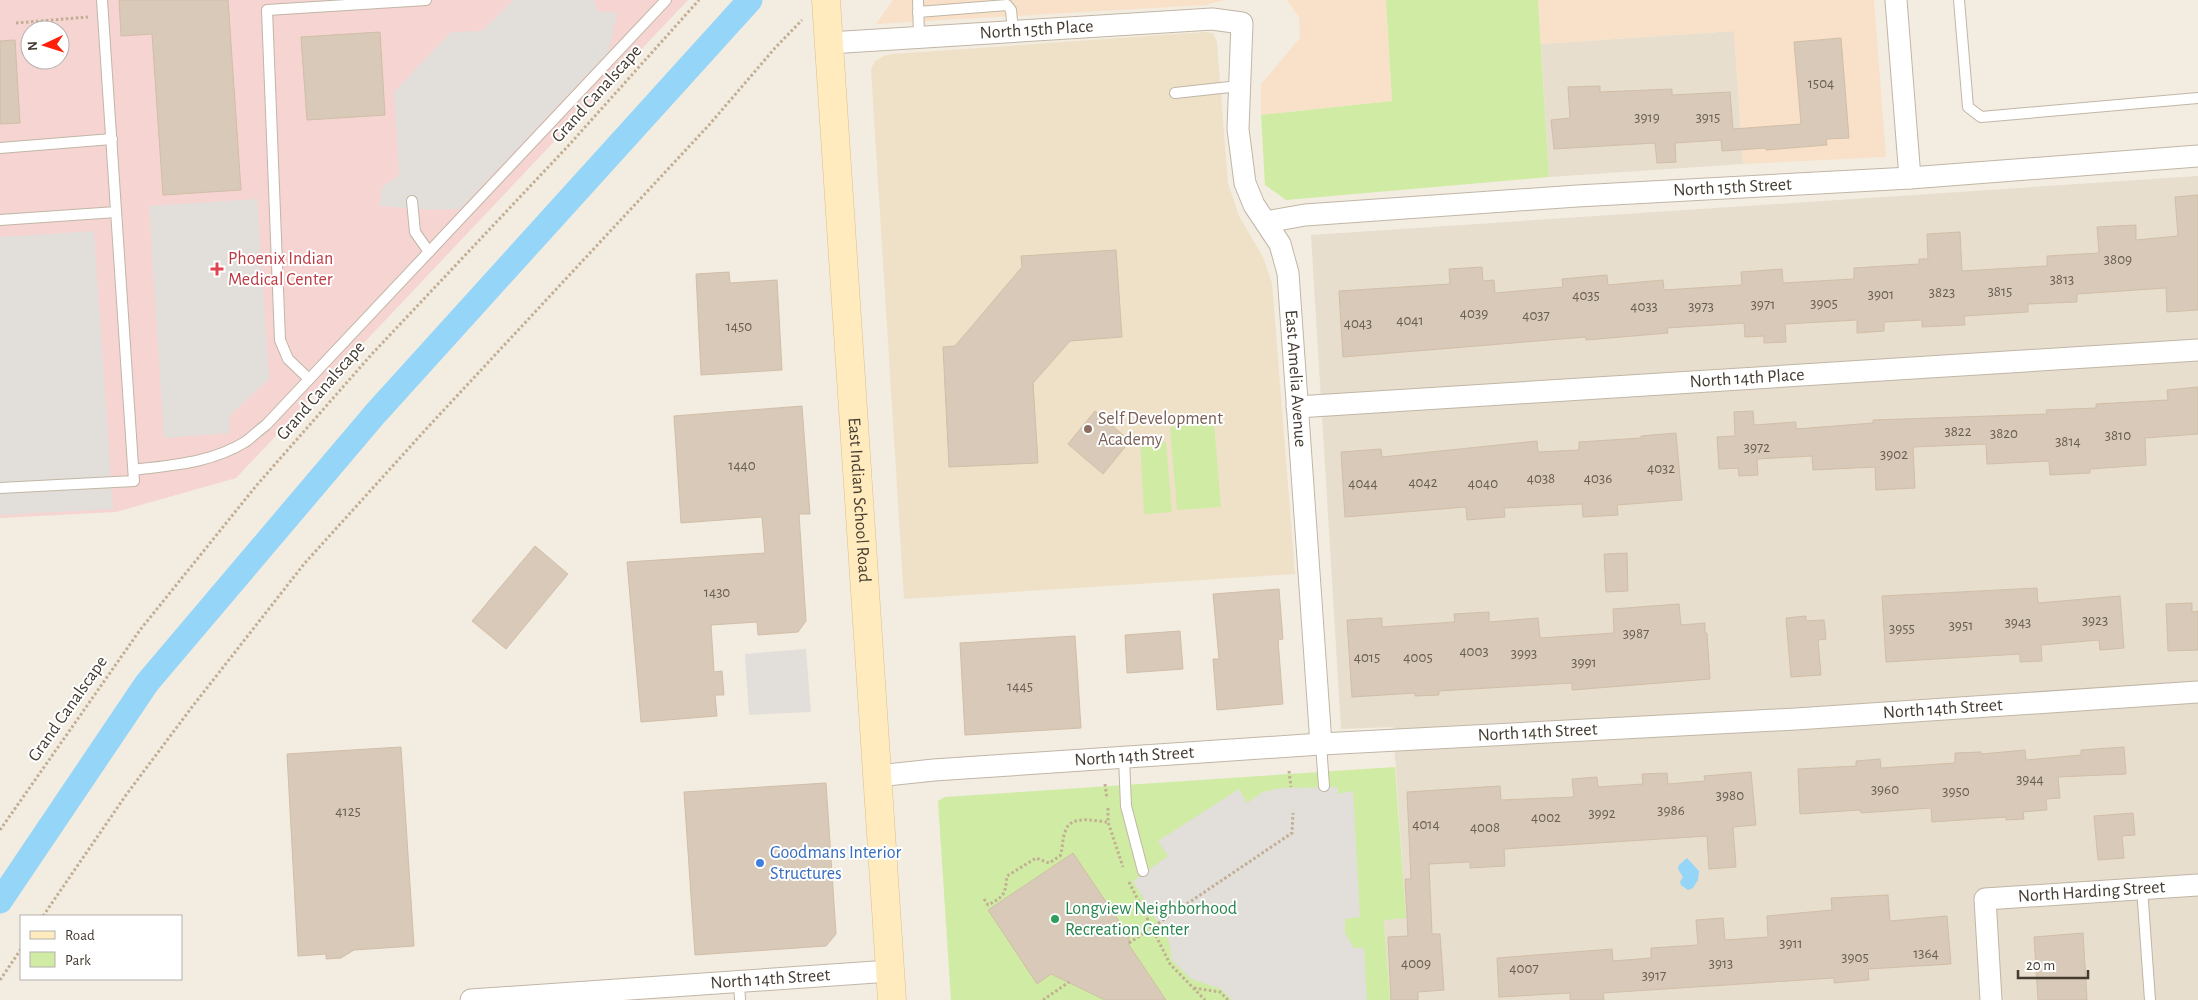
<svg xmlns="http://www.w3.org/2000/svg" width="2198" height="1000" font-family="'Alegreya Sans',sans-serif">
  <rect width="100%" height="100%" fill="#f3ece1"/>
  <g fill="#e7dece">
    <polygon points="1734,31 1743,164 1549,177 1541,44"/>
    <polygon points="2198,176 2198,1000 1390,1000 1384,919 1406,918 1393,727 1341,729 1311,235"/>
  </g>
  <g fill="#f8e1c8">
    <polygon points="893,0 1224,0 1206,5 876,24"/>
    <polygon points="1287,0 1386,0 1392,101 1261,115 1261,84 1300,38 1299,17"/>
    <polygon points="1538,0 1874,0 1886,157 1743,164 1734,31 1541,44"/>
  </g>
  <polygon fill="#eee1c8" points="1205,32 1213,33 1217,42 1228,183 1239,216 1263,257 1272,283 1295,574 904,599 871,69 875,61 884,56 892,54"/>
  <path fill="#f5d4d2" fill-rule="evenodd" d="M 0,0 L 688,0 L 236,478 L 116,512 L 0,518 ZM 30,30 L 60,30 L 60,60 L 30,60 Z"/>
  <g fill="#d0eca4">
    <polygon points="1386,0 1538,0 1549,177 1286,200 1265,185 1261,115 1392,101"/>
    <polygon points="1214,423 1221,507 1177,510 1170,427"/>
    <polygon points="1140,442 1166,442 1172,512 1144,514"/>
    <polygon points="1395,767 1406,918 1384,920 1390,1000 951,1000 938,801 945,797"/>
  </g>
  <g fill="#e2deda">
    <polygon points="513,0 594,0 597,11 617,13 609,51 460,209 431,210 380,206 381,188 399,175 394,92 451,32 482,31"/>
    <polygon points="257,199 269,379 229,416 230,433 164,438 149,206"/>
    <polygon points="94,231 113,509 0,515 0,237"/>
    <polygon points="806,649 811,712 749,715 745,654"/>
    <polygon points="1338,787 1338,794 1353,791 1360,917 1345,919 1345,933 1354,948 1364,948 1367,1000 1232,1000 1221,989 1191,979 1172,960 1169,941 1133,881 1168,856 1158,841 1239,789 1247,803 1263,792 1281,788"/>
  </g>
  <polygon fill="#95d5f8" points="1687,858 1699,871 1698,880 1693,888 1688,890 1681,885 1680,882 1683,877 1678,869 1679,865"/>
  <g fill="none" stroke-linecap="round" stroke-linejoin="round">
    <polyline stroke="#95d5f8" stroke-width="25" points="0,901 147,683 375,414 750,0"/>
  </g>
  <g fill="#d8c9b8" stroke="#d1bea7">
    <polygon points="119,0 228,0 241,190 163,195 152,34 121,36"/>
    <polygon points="380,32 385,115 307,120 301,37"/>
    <polygon points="1841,38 1849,138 1826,139 1827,145 1766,150 1766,148 1722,151 1721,140 1675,143 1676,162 1657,163 1655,143 1554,149 1551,120 1570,118 1568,87 1600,86 1600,92 1672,89 1672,95 1730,92 1733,129 1801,124 1794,42"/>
    <polygon points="15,40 20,123 0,124 0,41"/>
    <polygon points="2198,195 2198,310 2167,312 2166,288 2077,294 2077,302 2028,304 2028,312 1964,316 1965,325 1922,327 1922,320 1884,322 1884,331 1857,333 1857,320 1785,324 1786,342 1764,343 1764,336 1745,337 1744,323 1667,328 1668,333 1586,340 1586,337 1343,357 1339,291 1450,284 1449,269 1482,267 1483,281 1494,280 1495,293 1563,287 1562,279 1607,275 1608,285 1663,280 1664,290 1742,285 1741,272 1782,269 1783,283 1854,279 1854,268 1919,264 1919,259 1928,259 1927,234 1960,232 1962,271 2047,266 2047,256 2099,253 2097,227 2136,225 2136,240 2178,236 2175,197"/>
    <polygon points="1116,250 1122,337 1070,341 1033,383 1038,463 949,467 943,347 955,346 1022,267 1021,256"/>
    <polygon points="729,272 730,283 777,280 782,370 701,375 696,274"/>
    <polygon points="2198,387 2198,434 2145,438 2146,465 2090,469 2090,473 2050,475 2049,461 1987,464 1986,444 1913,447 1915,488 1876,490 1875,467 1813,470 1812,456 1757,459 1758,475 1739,476 1738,468 1719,469 1717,437 1735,436 1734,412 1753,411 1754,425 1796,422 1796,429 1873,423 1873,420 2047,414 2046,410 2096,408 2096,404 2168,400 2167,390"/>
    <polygon points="802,406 810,514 799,514 806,621 798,632 758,635 757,622 711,625 714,672 722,671 724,695 715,695 717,716 641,722 627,562 765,553 762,517 681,523 674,416"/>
    <polygon points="1095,411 1130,441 1103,474 1068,444"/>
    <polygon points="1676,433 1682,500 1617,505 1618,515 1583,517 1582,504 1504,508 1505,517 1467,520 1466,507 1345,517 1341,452 1381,449 1382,457 1537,441 1538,452 1579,450 1579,442 1641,438 1641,436"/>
    <polygon points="535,546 568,574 506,649 472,621"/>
    <polygon points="1627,553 1628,591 1606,592 1604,554"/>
    <polygon points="2037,588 2038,603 2120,596 2124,648 2100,650 2099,640 2041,645 2042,661 2020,662 2020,654 1886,662 1882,596"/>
    <polygon points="1279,589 1283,639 1278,640 1283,704 1217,710 1213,659 1219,659 1213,594"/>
    <polygon points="2192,603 2192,612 2198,611 2198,650 2168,651 2166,604"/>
    <polygon points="1679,604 1681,625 1705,623 1705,633 1707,633 1710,679 1572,690 1572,683 1439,691 1439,695 1415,696 1415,693 1352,697 1347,620 1382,618 1382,627 1455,622 1454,614 1489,612 1489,622 1538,618 1540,638 1614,633 1613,609"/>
    <polygon points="1806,616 1806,621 1824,620 1826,639 1818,640 1821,675 1791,677 1786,618"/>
    <polygon points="1180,631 1183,669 1127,673 1125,635"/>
    <polygon points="1075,636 1081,728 965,735 960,643"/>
    <polygon points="401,747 414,946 354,950 341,958 326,959 326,954 298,956 287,754"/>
    <polygon points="2124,747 2126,774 2058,777 2060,798 2046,799 2047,810 2023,812 2024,819 2006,820 2006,817 1932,822 1931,808 1861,813 1860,810 1800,814 1798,769 1856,766 1856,761 1880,759 1881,768 1955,763 1955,753 1981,752 1981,754 2025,750 2026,760 2081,755 2081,750"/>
    <polygon points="1751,772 1756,825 1733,827 1736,867 1709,869 1707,836 1504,849 1505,866 1470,868 1470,862 1429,864 1432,934 1440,934 1444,990 1418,992 1418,1000 1391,1000 1388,937 1408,936 1405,879 1411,879 1407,792 1500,786 1501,800 1574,797 1572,779 1597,777 1598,787 1643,784 1642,774 1667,773 1668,784 1705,781 1704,776"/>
    <polygon points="826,783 836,934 826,946 695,955 684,792"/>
    <polygon points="2133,813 2135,835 2122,836 2124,858 2098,860 2094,816"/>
    <polygon points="1073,853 1123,927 1129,937 1129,945 1166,1000 1105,1000 1051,974 1037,984 988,910"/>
    <polygon points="1888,895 1890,921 1947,916 1951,964 1868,969 1869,980 1834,983 1834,978 1603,993 1604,1000 1570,1000 1570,993 1499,997 1497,958 1612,949 1613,961 1651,958 1651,948 1698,945 1696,920 1723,918 1725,940 1768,937 1767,916 1832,910 1831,898"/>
    <polygon points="2083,933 2087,1000 2038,1000 2034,937"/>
  </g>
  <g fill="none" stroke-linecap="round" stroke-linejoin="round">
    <defs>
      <g id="service">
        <polyline points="918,0 919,36"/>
        <polyline points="1959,0 1968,107 1981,117 2198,98"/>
        <polyline points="918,12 1007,5 1011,10 1013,31"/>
        <polyline points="1175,93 1239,86"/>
        <polyline points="0,148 112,139"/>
        <polyline points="412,201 415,232 429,252"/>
        <polyline points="0,220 116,212"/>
        <polyline points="309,379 288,359 280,340 267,10 426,0"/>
        <path d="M 134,470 C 172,465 211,463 245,442 C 252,437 259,430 266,425 L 666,0"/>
        <polyline points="0,488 134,481 102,0"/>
        <polyline points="1321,744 1324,786"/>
        <polyline points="1124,758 1126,806 1143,871"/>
        <polyline points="2142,888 2150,1000"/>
        <polyline points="739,982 740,1000"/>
      </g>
      <g id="minor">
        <polyline points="1896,0 1910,178"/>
        <path id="s1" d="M 829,43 L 1212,19 L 1242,23 L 1238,129 L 1245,183 L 1254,205 L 1280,244 L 1288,273 L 1321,744"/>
        <path id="s2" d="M 1266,222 L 1305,215 L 1577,196 L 1910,178 L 2198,156"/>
        <path id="s3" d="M 1297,407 L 2198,350"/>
        <path id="s4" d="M 877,776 L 934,770 L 1321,744 L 1796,719 L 2198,692"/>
        <path id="s5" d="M 471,1000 L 890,971"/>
        <path id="s6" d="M 1991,1000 L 1985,899 L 2198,885"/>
      </g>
      <g id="secondary">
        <path id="s7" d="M 826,0 L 892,1000"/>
      </g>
    </defs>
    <use href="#service" stroke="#c1b6a5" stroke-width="12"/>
    <use href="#minor" stroke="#c1b6a5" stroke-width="23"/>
    <use href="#secondary" stroke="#dbc18c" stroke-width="29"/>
    <g stroke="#c2ae92" stroke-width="3" stroke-dasharray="2.5 2.5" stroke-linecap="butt">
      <polyline points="16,23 88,17"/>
      <polyline points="1289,771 1291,787"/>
      <polyline points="1105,784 1107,799"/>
      <polyline points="1108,808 1108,822 1123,867"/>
      <polyline points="0,830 140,630 256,486 371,355 569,145 699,0"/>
      <polyline points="1129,882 1170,964 1205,1000"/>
      <path d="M 984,899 L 988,905 C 1005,896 1005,894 1007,876 L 1036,858 L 1049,863 L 1060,856 C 1063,848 1062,840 1065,832 C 1070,814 1094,821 1108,822"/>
      <polyline points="43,916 126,795 192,707 304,564 428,427 709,125 775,48 802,20"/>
      <polyline points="1129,943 1292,833 1293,813"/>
      <polyline points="0,980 21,949"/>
      <polyline points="1194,988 1220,992 1228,1000"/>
      <polyline points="1043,1000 1069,982"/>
    </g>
    <use href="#service" stroke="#fff" stroke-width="10"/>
    <use href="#minor" stroke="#fff" stroke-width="21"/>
    <use href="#secondary" stroke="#ffebbe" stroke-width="28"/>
  </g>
  <path fill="#e0444e" stroke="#fff" stroke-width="2" d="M214.5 261.5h5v5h5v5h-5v5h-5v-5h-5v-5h5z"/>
  <circle fill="#8d6e63" stroke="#fff" stroke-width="2" cx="1088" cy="429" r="5"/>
  <circle fill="#3f7fe0" stroke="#fff" stroke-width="2" cx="760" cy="863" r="5"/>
  <circle fill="#2e9e5b" stroke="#fff" stroke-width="2" cx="1055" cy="919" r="5"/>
  <g text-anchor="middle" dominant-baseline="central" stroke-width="4" stroke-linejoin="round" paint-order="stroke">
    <g font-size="15" fill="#695e53">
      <text x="1821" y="83">1504</text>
      <text x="1647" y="117">3919</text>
      <text x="1708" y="117">3915</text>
      <text x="2118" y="259">3809</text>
      <text x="2062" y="279">3813</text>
      <text x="2000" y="291">3815</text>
      <text x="1942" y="292">3823</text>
      <text x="1881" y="294">3901</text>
      <text x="1586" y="295">4035</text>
      <text x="1824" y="303">3905</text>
      <text x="1763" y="304">3971</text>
      <text x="1644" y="306">4033</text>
      <text x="1701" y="306">3973</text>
      <text x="1474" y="313">4039</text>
      <text x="1536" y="315">4037</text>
      <text x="1410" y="320">4041</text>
      <text x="1358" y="323">4043</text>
      <text x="739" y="326">1450</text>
      <text x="1958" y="431">3822</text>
      <text x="2004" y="433">3820</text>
      <text x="2118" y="435">3810</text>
      <text x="2068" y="441">3814</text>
      <text x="1757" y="447">3972</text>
      <text x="1894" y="454">3902</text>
      <text x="742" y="465">1440</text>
      <text x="1661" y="468">4032</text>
      <text x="1541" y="478">4038</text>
      <text x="1598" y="478">4036</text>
      <text x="1423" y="482">4042</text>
      <text x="1363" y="483">4044</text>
      <text x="1483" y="483">4040</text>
      <text x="717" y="592">1430</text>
      <text x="2095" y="620">3923</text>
      <text x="2018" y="622">3943</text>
      <text x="1961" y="625">3951</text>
      <text x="1902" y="628">3955</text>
      <text x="1636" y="633">3987</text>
      <text x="1474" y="651">4003</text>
      <text x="1524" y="653">3993</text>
      <text x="1367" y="657">4015</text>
      <text x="1418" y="657">4005</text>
      <text x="1584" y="662">3991</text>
      <text x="1020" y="686">1445</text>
      <text x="2030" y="779">3944</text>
      <text x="1885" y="789">3960</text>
      <text x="1956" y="791">3950</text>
      <text x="1730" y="795">3980</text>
      <text x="1671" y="810">3986</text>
      <text x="348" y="811">4125</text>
      <text x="1602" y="813">3992</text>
      <text x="1546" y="817">4002</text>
      <text x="1426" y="824">4014</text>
      <text x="1485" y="827">4008</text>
      <text x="1791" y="943">3911</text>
      <text x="1926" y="953">1364</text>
      <text x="1855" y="957">3905</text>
      <text x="1416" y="963">4009</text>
      <text x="1721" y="963">3913</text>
      <text x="1524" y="968">4007</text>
      <text x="1654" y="975">3917</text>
    </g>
    <g font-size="18" fill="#443b31" stroke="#fff">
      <text stroke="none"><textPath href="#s1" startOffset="208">North 15th Place</textPath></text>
      <text transform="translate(597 94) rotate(-48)">Grand Canalscape</text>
      <text stroke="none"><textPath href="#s2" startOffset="468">North 15th Street</textPath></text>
      <text stroke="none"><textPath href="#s1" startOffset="781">East Amelia Avenue</textPath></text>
      <text stroke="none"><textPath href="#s3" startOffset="451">North 14th Place</textPath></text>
      <text transform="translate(321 391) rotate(-49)">Grand Canalscape</text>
      <text stroke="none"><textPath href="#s7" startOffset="501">East Indian School Road</textPath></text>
      <text stroke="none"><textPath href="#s4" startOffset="1068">North 14th Street</textPath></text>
      <text transform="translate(68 709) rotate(-55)">Grand Canalscape</text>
      <text stroke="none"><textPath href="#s4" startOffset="662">North 14th Street</textPath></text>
      <text stroke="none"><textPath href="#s4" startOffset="258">North 14th Street</textPath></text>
      <text stroke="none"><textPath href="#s6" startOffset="208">North Harding Street</textPath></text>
      <text stroke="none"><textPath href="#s5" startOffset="300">North 14th Street</textPath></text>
    </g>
    <g font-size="18" fill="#be3a42" stroke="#fff" text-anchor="start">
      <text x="228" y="259">Phoenix Indian<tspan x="228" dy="21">Medical Center</tspan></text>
    </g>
    <g font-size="18" fill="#785e54" stroke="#fff" text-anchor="start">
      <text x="1098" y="419">Self Development<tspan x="1098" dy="21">Academy</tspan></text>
    </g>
    <g font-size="18" fill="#366cbe" stroke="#fff" text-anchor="start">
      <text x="770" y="853">Goodmans Interior<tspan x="770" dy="21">Structures</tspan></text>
    </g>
    <g font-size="18" fill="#27864d" stroke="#fff" text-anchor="start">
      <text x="1065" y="909">Longview Neighborhood<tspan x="1065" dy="21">Recreation Center</tspan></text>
    </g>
  </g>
  <rect x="20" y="915" width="162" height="65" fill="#ffffff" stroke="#b4b1ad"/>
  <rect x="30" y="931" width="25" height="8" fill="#ffebbe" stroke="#b4b1ad"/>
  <text x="65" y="940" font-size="15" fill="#443b31">Road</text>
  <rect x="30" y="952" width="25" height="15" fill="#d0eca4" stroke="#b4b1ad"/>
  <text x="65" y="965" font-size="15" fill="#443b31">Park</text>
  <g transform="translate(45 45) rotate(266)"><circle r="24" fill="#ffffff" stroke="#b4b1ad"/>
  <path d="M0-4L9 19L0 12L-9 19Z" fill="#ff200b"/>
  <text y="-8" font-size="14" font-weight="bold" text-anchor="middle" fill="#443b31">N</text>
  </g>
  <path d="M2018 970v8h70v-8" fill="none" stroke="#443b31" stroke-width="2.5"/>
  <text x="2026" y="970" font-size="15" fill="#443b31" stroke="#ffffff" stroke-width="4" paint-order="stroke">20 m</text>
</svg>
